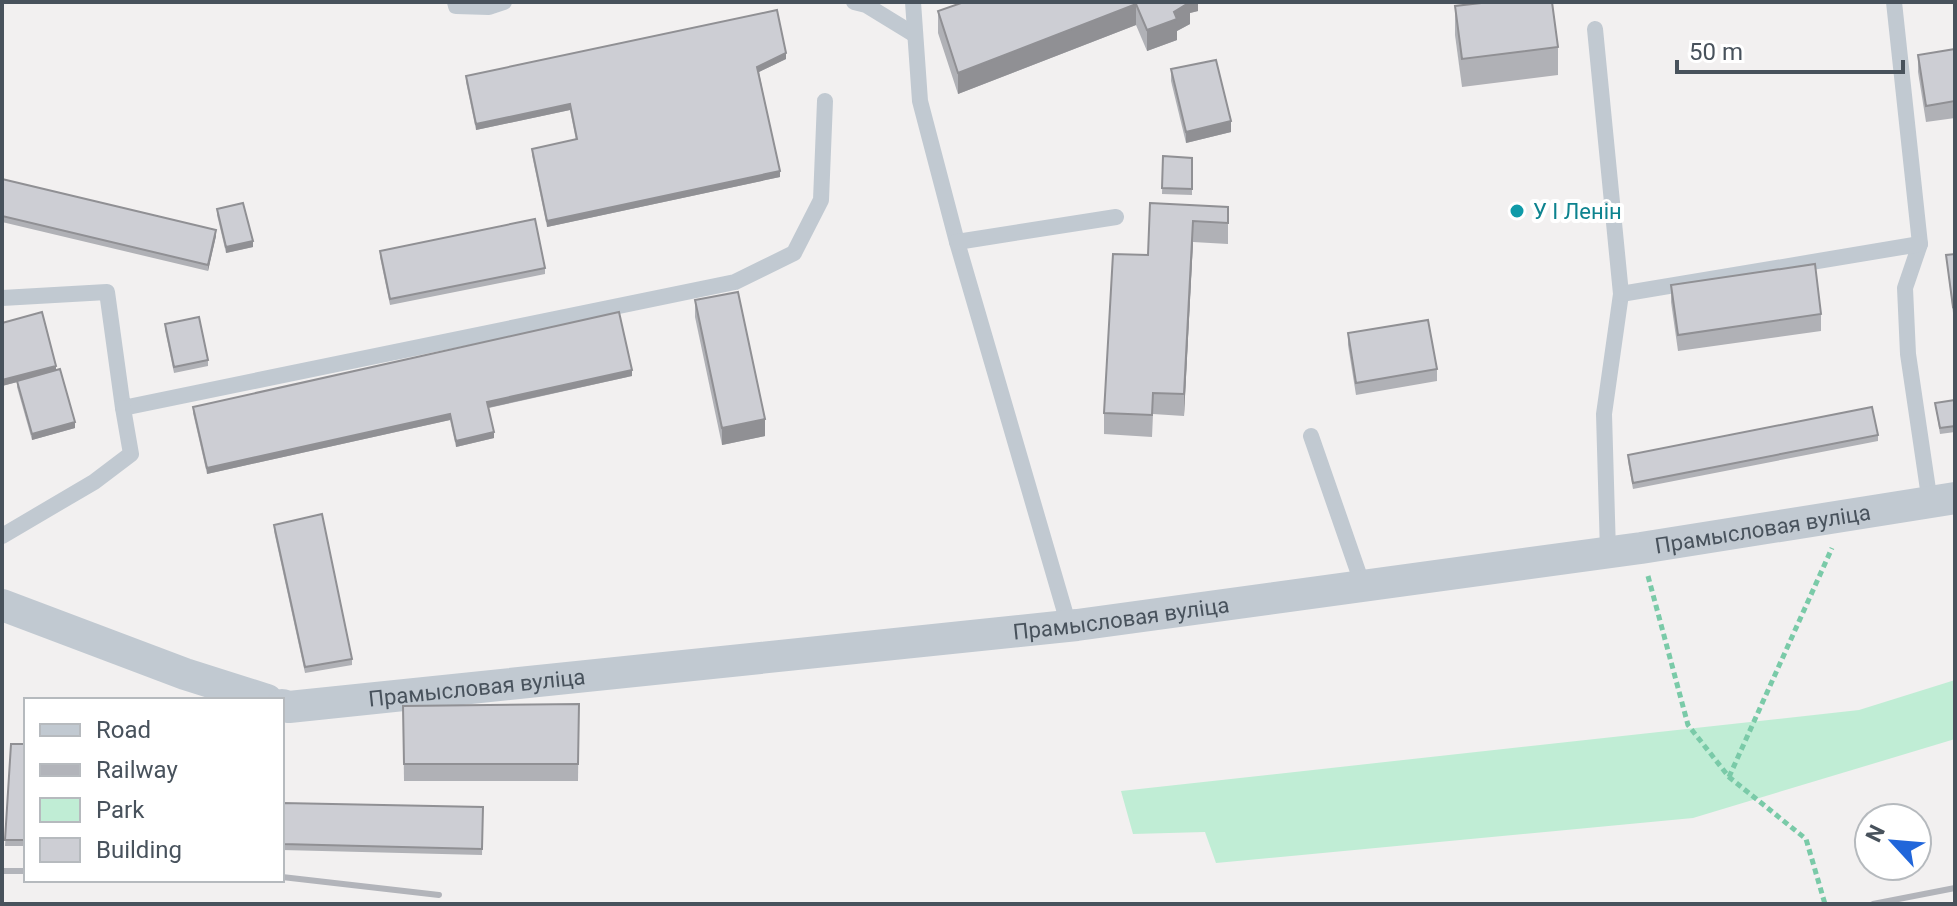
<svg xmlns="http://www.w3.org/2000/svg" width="1957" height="906" font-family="Roboto,sans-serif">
  <rect width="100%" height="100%" fill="#f2f0f0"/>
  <polygon fill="#c0edd5" points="1955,680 1955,739 1693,818 1216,863 1205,832 1133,834 1121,791 1859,710"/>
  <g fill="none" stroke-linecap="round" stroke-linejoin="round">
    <g stroke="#7acaa8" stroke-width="5" stroke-dasharray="6 4" stroke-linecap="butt">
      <polyline points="1648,576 1688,725 1729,777 1806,839 1825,904"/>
      <polyline points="1729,777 1832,548"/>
    </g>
    <g stroke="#c1c9d1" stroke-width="16">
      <polyline points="455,2 456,6 489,7 504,2"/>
      <polyline points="854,2 866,5 915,35"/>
      <polyline points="913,2 920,101 957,242 1069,626"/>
      <polyline points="1894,2 1920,244 1905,288 1908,354 1930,503"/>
      <polyline points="1595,29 1621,294 1604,414 1608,552"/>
      <polyline points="957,242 1116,217"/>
      <polyline points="1621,294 1920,244"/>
      <polyline points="2,298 107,292 123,408 735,282 794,253 821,200 825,101"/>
      <polyline points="1311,436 1363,586"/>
      <polyline points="2,536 94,482 131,454 123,408"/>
    </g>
    <g stroke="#c1c9d1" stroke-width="32">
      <polyline points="2,605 185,674 267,700"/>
      <path id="s1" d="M 282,705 L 289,707 L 1077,625 L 1641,548 L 1955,498"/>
    </g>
    <g stroke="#b2b4ba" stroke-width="6">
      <polyline points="2,871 26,871"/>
      <polyline points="282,877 439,895"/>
      <polyline points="1873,904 1955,888"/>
    </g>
  </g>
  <g fill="#b0b1b6">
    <polygon points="954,2 1198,2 1198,11 1190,13 1190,24 1177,31 1177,40 1147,51 1136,25 958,94 938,33 938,11 955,5"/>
    <polygon points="1455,6 1558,47 1558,75 1462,87 1455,35"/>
    <polygon points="1955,49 1955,118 1926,122 1918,72 1918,55"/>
    <polygon points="786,59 759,72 780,177 547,227 532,155 532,149 576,140 570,110 476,130 466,82 466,76"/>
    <polygon points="1171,69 1231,132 1186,143 1171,81"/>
    <polygon points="1163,156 1192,158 1192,195 1162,194"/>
    <polygon points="2,179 216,236 208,271 2,222"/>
    <polygon points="1150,203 1228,207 1228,244 1193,242 1184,416 1153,414 1152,437 1104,434 1104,413 1148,255"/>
    <polygon points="217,209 253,247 226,253 217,215"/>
    <polygon points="380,251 545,268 545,274 390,305 380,257"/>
    <polygon points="1955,254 1955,312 1953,313 1946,255"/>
    <polygon points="1671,285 1821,314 1821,331 1678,351 1671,302"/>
    <polygon points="695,300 765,436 722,445 695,317"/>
    <polygon points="2,323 56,370 75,428 32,440 17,387 17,382 2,386"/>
    <polygon points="165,324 208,360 208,366 174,373 165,330"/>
    <polygon points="1348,333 1437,369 1437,381 1356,395 1348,345"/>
    <polygon points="632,376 489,408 494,438 456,447 450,420 207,474 193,413 193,407"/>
    <polygon points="1955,400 1955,432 1940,434 1935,403"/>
    <polygon points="1878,435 1878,441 1633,489 1628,461 1628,455"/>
    <polygon points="274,525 352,659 352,665 305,673 274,531"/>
    <polygon points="579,704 578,781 404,781 403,706"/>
    <polygon points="11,744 26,744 26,846 5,846"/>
    <polygon points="282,803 483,807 482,855 282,850"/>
  </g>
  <g fill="#909094">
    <polygon points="1186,2 1198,2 1198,11 1190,13 1190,24 1177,31 1177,40 1147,51 1147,30 1174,12"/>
    <polygon points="1136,4 1136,25 958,94 958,73"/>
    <polygon points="786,53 786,59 757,73 757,67"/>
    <polygon points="570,104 570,110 476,130 476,124"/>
    <polygon points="1231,121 1231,132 1186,143 1186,132"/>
    <polygon points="780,171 780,177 547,227 547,221"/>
    <polygon points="1193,221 1193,242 1184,416 1184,394"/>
    <polygon points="216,230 216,236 208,271 208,265"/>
    <polygon points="253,241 253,247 226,253 226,247"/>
    <polygon points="56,366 56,372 2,386 2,380"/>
    <polygon points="632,370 632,376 487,408 487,402"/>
    <polygon points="450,414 450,420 207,474 207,468"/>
    <polygon points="765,419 765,436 722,445 722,428"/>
    <polygon points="75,422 75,428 32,440 32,434"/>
    <polygon points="494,432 494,438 456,447 456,441"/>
  </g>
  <g fill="#cdced4" stroke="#909094" stroke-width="2">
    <polygon points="964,2 1190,2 1174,12 1177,19 1147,30 1136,4 958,73 938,11"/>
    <polygon points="1490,2 1552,2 1558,47 1462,59 1455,6"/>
    <polygon points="777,10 786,53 757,67 780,171 547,221 532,149 577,139 570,104 476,124 466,76"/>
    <polygon points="1955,49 1955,101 1926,106 1918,55"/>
    <polygon points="1216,60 1231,121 1186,132 1171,69"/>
    <polygon points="1163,156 1192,158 1192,189 1162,188"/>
    <polygon points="2,179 216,230 208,265 2,216"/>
    <polygon points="243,203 253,241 226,247 217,209"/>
    <polygon points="1150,203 1228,207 1228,223 1193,221 1184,394 1153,393 1152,415 1104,413 1113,254 1148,255"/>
    <polygon points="535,219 545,268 390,299 380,251"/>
    <polygon points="1955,254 1955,306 1953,307 1946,255"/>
    <polygon points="1815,264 1821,314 1678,335 1671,285"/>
    <polygon points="738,292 765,419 722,428 695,300"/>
    <polygon points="42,312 56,366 2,380 2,323"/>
    <polygon points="619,312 632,370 487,402 494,432 456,441 450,414 207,468 193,407"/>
    <polygon points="199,317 208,360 174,367 165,324"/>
    <polygon points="1428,320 1437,369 1356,383 1348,333"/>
    <polygon points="60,369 75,422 32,434 17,381"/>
    <polygon points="1955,400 1955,426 1940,428 1935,403"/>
    <polygon points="1872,407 1878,435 1633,483 1628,455"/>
    <polygon points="322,514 352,659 305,667 274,525"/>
    <polygon points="579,704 578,764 404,764 403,706"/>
    <polygon points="11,744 26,744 26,840 5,840"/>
    <polygon points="282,803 483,807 482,849 282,844"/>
  </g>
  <circle fill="#0f9aa8" stroke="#fff" stroke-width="3" cx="1517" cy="211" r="8"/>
  <g text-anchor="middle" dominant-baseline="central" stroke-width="8" stroke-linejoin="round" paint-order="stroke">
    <g font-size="22" fill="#0d838f" stroke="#fff" text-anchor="start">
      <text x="1533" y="211">У І Ленін</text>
    </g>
    <g font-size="22" fill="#48525c" stroke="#fff">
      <text stroke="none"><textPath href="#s1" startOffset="1492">Прамысловая вуліца</textPath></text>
      <text stroke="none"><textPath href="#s1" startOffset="844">Прамысловая вуліца</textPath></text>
      <text stroke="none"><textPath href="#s1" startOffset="196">Прамысловая вуліца</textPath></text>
    </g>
  </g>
  <rect width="1957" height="906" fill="none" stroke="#48525c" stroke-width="8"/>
  <rect x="24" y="698" width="260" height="184" fill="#ffffff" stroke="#b6babe" stroke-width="2"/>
  <rect x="40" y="724" width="40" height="12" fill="#c1c9d1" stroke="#b6babe" stroke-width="2"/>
  <text x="96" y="738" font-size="24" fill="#48525c">Road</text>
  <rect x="40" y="764" width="40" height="12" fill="#b2b4ba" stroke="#b6babe" stroke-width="2"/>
  <text x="96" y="778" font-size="24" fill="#48525c">Railway</text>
  <rect x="40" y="798" width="40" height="24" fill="#c0edd5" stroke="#b6babe" stroke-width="2"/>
  <text x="96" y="818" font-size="24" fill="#48525c">Park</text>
  <rect x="40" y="838" width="40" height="24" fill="#cdced4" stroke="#b6babe" stroke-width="2"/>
  <text x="96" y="858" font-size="24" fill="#48525c">Building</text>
  <g transform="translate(1893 842) rotate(296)"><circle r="38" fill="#ffffff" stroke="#b6babe" stroke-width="2"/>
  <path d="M0-6L14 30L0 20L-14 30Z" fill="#2166da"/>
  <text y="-12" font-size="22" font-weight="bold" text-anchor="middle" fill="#48525c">N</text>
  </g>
  <path d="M1677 60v12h226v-12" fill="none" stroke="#48525c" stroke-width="4"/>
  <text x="1689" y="60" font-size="24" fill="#48525c" stroke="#ffffff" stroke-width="6" paint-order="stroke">50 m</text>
</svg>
